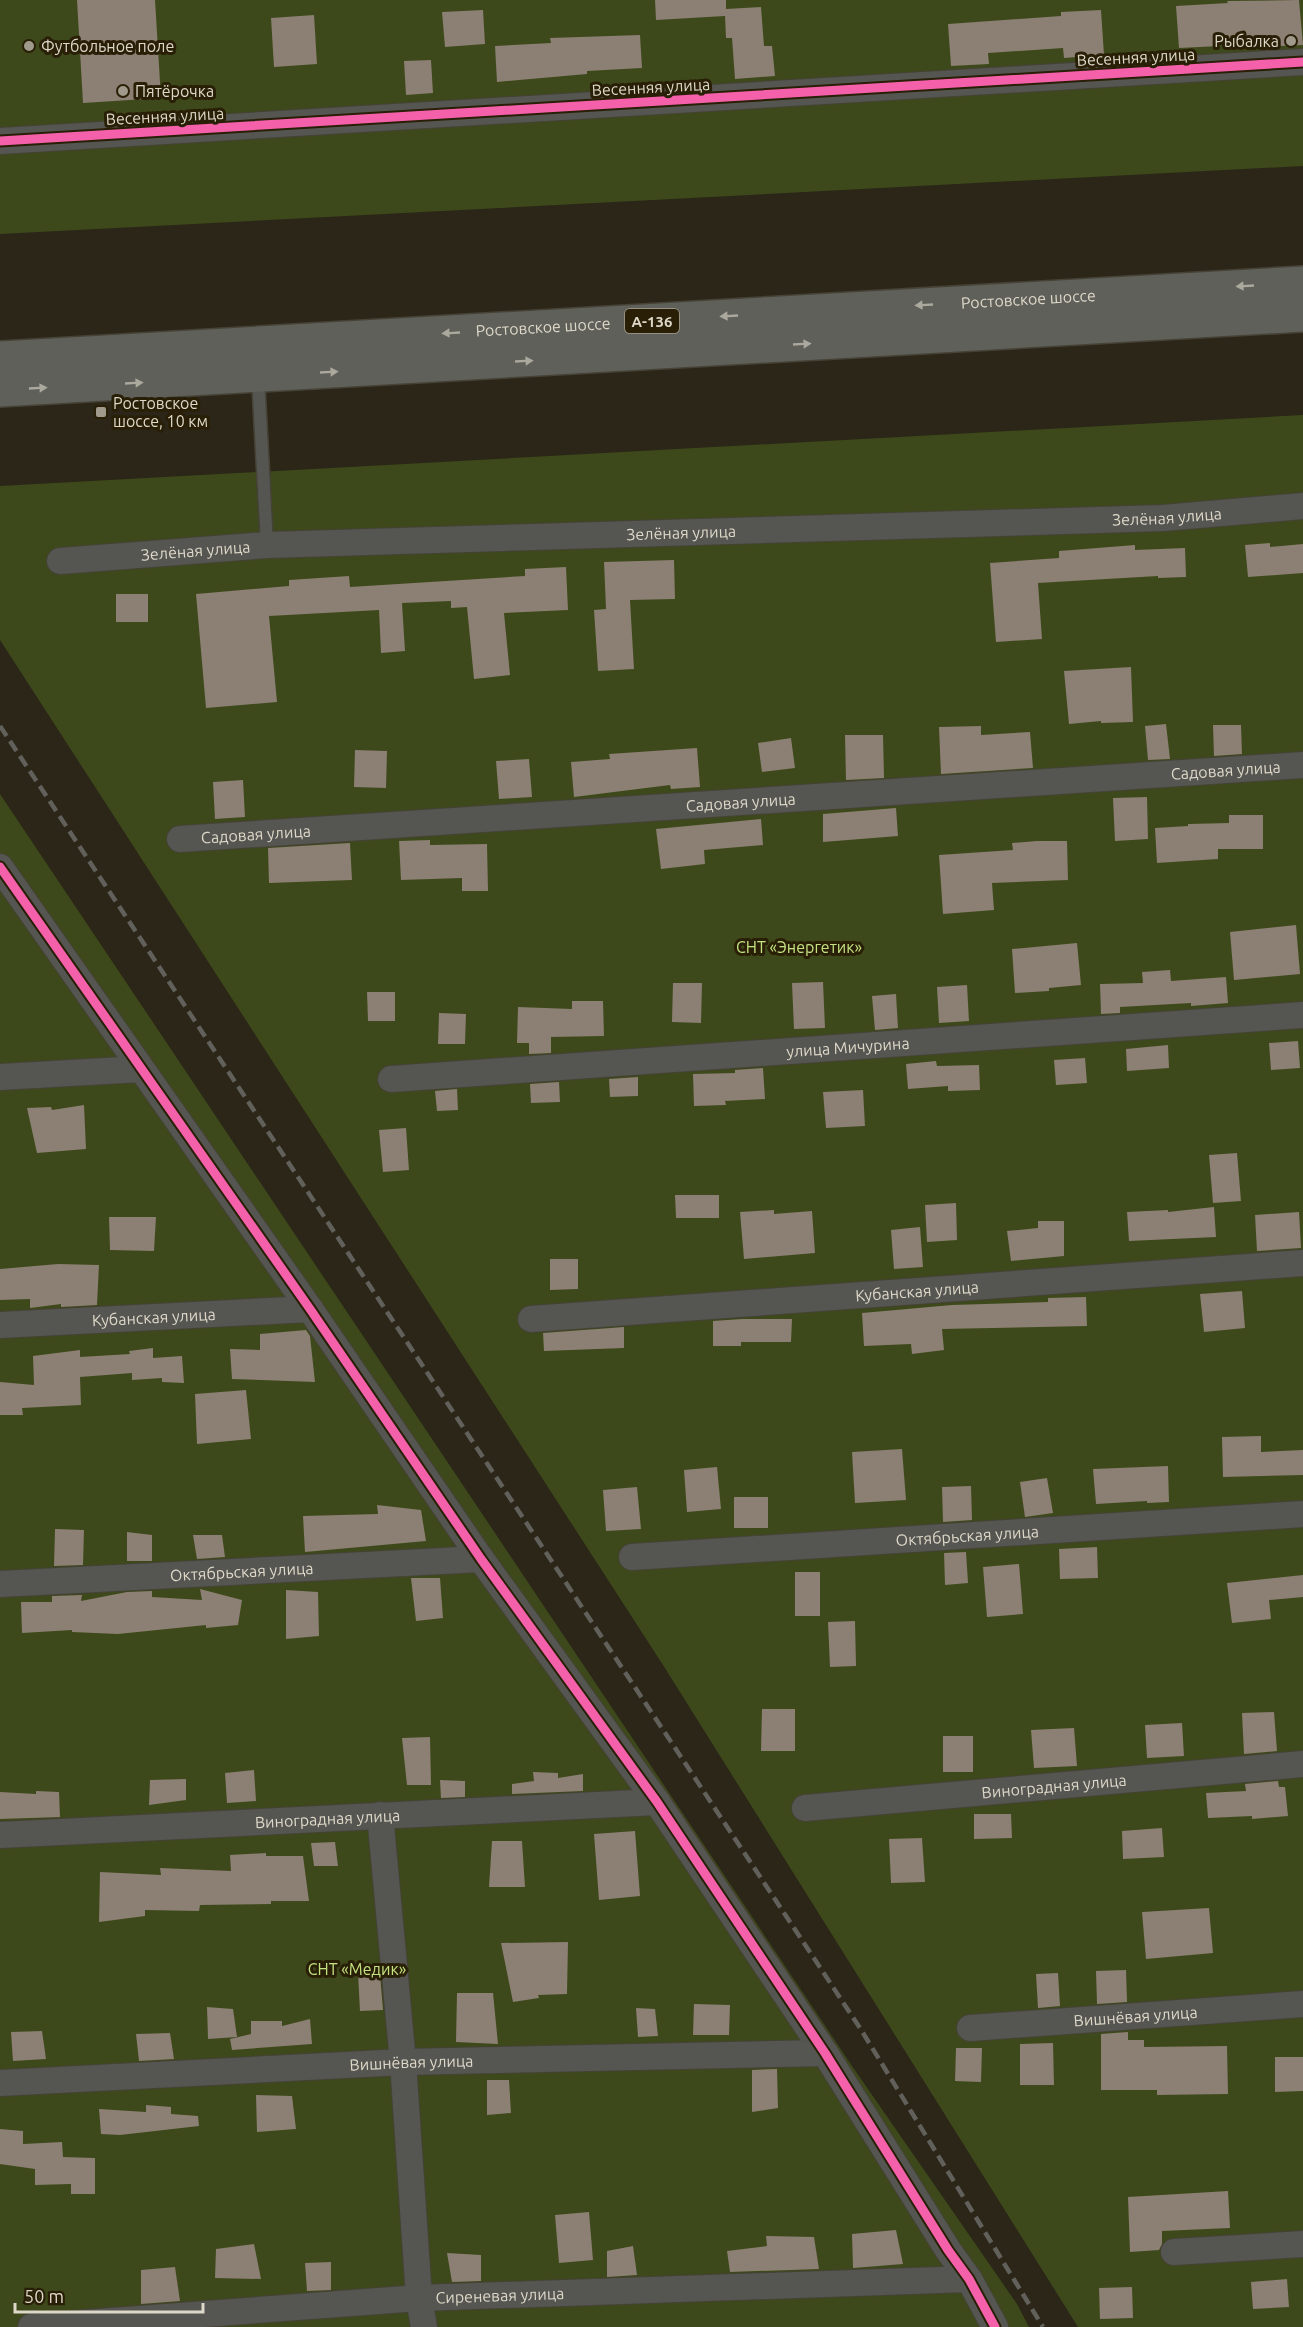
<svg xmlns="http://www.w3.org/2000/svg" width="1303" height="2327" font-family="Ubuntu,sans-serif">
  <rect width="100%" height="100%" fill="#2b2618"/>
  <g fill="#3d491a">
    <polygon points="0,0 1303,0 1303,166 0,234"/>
    <polygon points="1303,415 1303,2327 1078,2327 663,1665 0,640 0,486"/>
    <polygon points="0,794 852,2066 1017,2304 1029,2327 0,2327"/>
  </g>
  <g fill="#8c7f73">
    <polygon points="77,0 155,0 161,98 83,103"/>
    <polygon points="655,0 726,0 726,9 761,7 764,46 772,46 775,76 735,79 732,38 726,38 725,16 656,20"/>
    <polygon points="1299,0 1303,45 1280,46 1279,39 1220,43 1220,46 1179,48 1176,6 1228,3 1227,1"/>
    <polygon points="483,10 485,44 445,47 442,12"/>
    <polygon points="1101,10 1104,55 1064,58 1063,48 988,53 989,64 951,66 948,24 1061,16 1061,12"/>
    <polygon points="314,15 317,64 274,67 271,18"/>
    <polygon points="640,35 642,68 587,71 587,74 497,82 495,46 551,43 550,38"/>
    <polygon points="431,60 433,93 406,95 404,61"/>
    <polygon points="1270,543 1270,547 1303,544 1303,573 1248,577 1245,545"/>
    <polygon points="1135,545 1135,550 1185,548 1186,577 1158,578 1158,576 1038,583 1042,639 996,642 990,563 1059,558 1059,551"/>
    <polygon points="674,560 675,599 630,600 634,669 598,671 594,610 606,609 604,562"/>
    <polygon points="566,567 568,610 504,613 510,675 474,679 467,607 451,608 451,601 402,603 405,651 381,653 379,610 269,616 277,702 206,708 196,594 289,586 289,580 349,576 350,587 525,576 525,569"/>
    <rect x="116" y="594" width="32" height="28"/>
    <polygon points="1131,667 1133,722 1101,723 1101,721 1069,724 1064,671"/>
    <polygon points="1166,724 1170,759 1148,760 1145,726"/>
    <polygon points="1213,725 1241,725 1242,754 1214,756"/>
    <polygon points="981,726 981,735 1030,732 1033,768 941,774 939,727"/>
    <polygon points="845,735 883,735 884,778 846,780"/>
    <polygon points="791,738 795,768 762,772 758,743"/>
    <polygon points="697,748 700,787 671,789 670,785 574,797 571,762 610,759 609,754"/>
    <polygon points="355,750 387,751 386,788 354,787"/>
    <polygon points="529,759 532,797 499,799 496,761"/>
    <polygon points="243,780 245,817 215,819 213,782"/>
    <polygon points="1147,797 1148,839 1115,841 1113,798"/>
    <polygon points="896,808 898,836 823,842 823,814"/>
    <polygon points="1229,815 1263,815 1263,849 1218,849 1218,859 1157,863 1155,828 1188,826 1188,824 1229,823"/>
    <polygon points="761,819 763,845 704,850 705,864 661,869 656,829"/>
    <polygon points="430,840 430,845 487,844 488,891 462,891 462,878 401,880 399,841"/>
    <polygon points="1037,841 1067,841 1068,880 992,883 994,910 943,914 939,855 1013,850 1012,843"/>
    <polygon points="350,843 352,880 269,883 268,848"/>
    <polygon points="1296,925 1300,974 1234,980 1230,932"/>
    <polygon points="1077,943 1081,985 1049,988 1049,991 1015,993 1012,949"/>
    <polygon points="1170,970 1171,981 1226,977 1228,1003 1191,1006 1191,1003 1120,1007 1120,1013 1101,1014 1100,984 1143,983 1142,972"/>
    <polygon points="823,982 825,1028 794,1029 792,983"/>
    <polygon points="673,983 702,983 701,1023 672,1022"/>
    <polygon points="967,985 969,1021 939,1023 937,987"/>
    <polygon points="367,992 395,992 395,1021 368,1021"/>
    <polygon points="896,994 898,1028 875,1030 872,996"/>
    <polygon points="572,1001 603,1001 604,1036 551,1037 551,1053 529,1054 529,1043 517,1043 518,1007 572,1009"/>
    <polygon points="439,1013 466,1014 465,1044 438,1044"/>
    <polygon points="1298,1041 1300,1068 1271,1070 1269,1043"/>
    <polygon points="1168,1045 1169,1068 1127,1071 1126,1049"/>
    <polygon points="1085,1058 1087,1083 1056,1085 1054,1060"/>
    <polygon points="936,1061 937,1066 979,1065 980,1090 948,1091 948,1086 908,1089 906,1064"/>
    <polygon points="763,1068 765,1099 725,1101 726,1105 694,1106 693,1074 735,1073 735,1070"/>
    <polygon points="638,1077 638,1096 610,1097 609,1079"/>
    <polygon points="559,1082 560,1102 531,1103 530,1084"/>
    <polygon points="457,1089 458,1110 437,1111 435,1091"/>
    <polygon points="863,1090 865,1126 826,1128 823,1092"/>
    <polygon points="84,1105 86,1149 37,1153 27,1108 51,1107 52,1110"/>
    <polygon points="406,1128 409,1170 383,1172 379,1130"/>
    <polygon points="1237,1153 1241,1201 1213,1203 1209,1155"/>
    <polygon points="675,1195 719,1195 719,1218 676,1218"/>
    <polygon points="956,1203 957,1240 927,1242 925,1205"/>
    <polygon points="1214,1207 1216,1237 1129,1241 1127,1212 1168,1210 1168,1212"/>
    <polygon points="774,1210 774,1214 812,1211 815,1253 744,1259 740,1212"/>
    <polygon points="1299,1212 1301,1248 1257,1251 1255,1215"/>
    <polygon points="109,1217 156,1217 154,1251 110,1250"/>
    <polygon points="1038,1221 1064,1221 1064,1256 1011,1261 1007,1231 1038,1228"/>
    <polygon points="920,1227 923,1267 894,1269 891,1230"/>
    <polygon points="550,1259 578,1259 578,1289 550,1290"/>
    <polygon points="58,1264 99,1265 97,1305 61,1307 61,1304 30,1308 30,1299 0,1300 0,1269"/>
    <polygon points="1242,1291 1245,1328 1204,1332 1200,1294"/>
    <polygon points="1086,1297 1087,1326 942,1329 944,1350 912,1354 911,1344 864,1346 862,1313 952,1305 1048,1302 1048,1298"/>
    <polygon points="742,1319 792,1319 791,1342 741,1342 741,1346 713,1346 713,1321"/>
    <polygon points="624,1327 624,1348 544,1351 543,1333"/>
    <polygon points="306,1330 310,1336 315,1382 232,1379 230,1349 260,1350 260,1334"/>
    <polygon points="153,1348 153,1358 182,1356 184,1383 162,1382 162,1378 132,1380 132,1373 80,1377 81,1405 22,1408 23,1415 0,1415 0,1382 34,1385 33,1356 80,1350 80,1357 130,1354 129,1351"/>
    <polygon points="246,1390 251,1439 197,1444 195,1394"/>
    <polygon points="1261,1436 1261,1452 1303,1450 1303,1475 1223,1477 1222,1437"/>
    <polygon points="902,1449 906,1500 855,1503 852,1452"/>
    <polygon points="1168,1466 1169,1502 1147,1503 1147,1501 1096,1504 1093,1469"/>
    <polygon points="717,1467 721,1509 687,1512 684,1470"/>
    <polygon points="1047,1478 1053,1513 1025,1517 1020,1482"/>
    <polygon points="971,1486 972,1520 943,1522 942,1487"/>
    <polygon points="637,1487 641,1529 606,1531 603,1490"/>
    <rect x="734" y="1497" width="34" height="31"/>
    <polygon points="377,1505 421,1510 426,1541 305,1552 303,1516 378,1514"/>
    <polygon points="55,1529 84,1530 83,1565 54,1566"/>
    <polygon points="127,1532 152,1535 152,1561 127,1561"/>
    <polygon points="193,1535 222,1535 225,1557 197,1559"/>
    <polygon points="1097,1547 1098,1578 1060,1579 1059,1549"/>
    <polygon points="966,1552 968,1583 945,1585 944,1553"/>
    <polygon points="1019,1564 1023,1614 987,1617 983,1567"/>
    <rect x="795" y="1572" width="25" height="44"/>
    <polygon points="1303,1575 1303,1597 1269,1600 1271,1619 1232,1623 1227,1583"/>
    <polygon points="411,1578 440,1578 443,1618 416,1621"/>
    <polygon points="200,1589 242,1600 238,1625 206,1628 206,1625 118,1634 72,1632 72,1630 22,1633 21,1602 52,1602 52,1596 82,1595 81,1601 127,1592 152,1591 152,1597 202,1600"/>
    <polygon points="286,1590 318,1592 319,1636 286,1639"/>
    <polygon points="855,1621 856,1666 830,1667 828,1622"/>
    <polygon points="762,1709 795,1709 795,1751 761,1751"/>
    <polygon points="1274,1712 1277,1751 1244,1754 1242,1713"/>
    <polygon points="1182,1723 1184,1756 1147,1758 1145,1725"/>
    <polygon points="1074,1728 1077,1766 1034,1768 1031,1730"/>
    <rect x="943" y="1736" width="30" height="36"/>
    <polygon points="430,1737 431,1785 407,1785 402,1738"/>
    <polygon points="254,1770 256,1801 227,1803 225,1773"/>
    <polygon points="533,1772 558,1773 558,1778 583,1774 583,1791 512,1794 512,1784 534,1781"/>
    <polygon points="186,1779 186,1800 149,1805 150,1780"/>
    <polygon points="440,1780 465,1781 465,1797 441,1798"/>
    <polygon points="1278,1781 1279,1787 1285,1787 1288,1816 1252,1819 1252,1816 1208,1818 1206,1793 1246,1791 1245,1784"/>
    <polygon points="36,1791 59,1792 60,1817 0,1819 0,1792 36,1794"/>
    <polygon points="974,1814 1011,1814 1012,1838 974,1839"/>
    <polygon points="1162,1828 1164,1857 1123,1859 1122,1831"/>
    <polygon points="635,1831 640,1896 599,1900 594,1834"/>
    <polygon points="922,1838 925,1882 891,1883 889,1839"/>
    <polygon points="492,1841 522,1841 525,1887 489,1887"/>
    <polygon points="335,1842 338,1866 314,1866 311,1843"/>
    <polygon points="266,1853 266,1856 303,1856 309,1901 271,1901 271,1904 200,1905 199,1911 145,1910 145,1916 99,1922 100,1872 161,1875 160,1868 231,1871 230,1855"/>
    <polygon points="1209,1908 1213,1953 1146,1959 1142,1912"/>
    <polygon points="568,1942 567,1994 538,1995 539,1998 513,2002 501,1943"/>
    <polygon points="1126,1970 1127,2002 1097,2004 1096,1971"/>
    <polygon points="358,1973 380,1975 383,2010 360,2011"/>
    <polygon points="1058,1973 1060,2006 1038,2008 1036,1974"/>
    <polygon points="457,1993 493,1993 498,2044 456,2042"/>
    <polygon points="694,2004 730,2005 729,2035 693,2035"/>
    <polygon points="207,2007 233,2009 237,2037 208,2039"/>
    <polygon points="636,2008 655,2009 658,2036 638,2037"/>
    <polygon points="310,2019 312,2044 232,2050 230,2039 251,2034 251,2021 282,2021 282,2026"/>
    <polygon points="42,2031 46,2059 13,2061 11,2032"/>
    <polygon points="1128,2032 1128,2040 1144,2040 1144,2047 1227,2046 1228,2094 1157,2095 1157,2090 1101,2090 1101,2034"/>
    <polygon points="170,2033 174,2059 139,2061 136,2034"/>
    <polygon points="1053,2043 1054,2085 1020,2085 1020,2044"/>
    <polygon points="956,2048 982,2048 981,2082 955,2081"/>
    <polygon points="1275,2057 1303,2057 1303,2091 1275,2092"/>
    <polygon points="777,2069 778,2108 752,2112 752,2070"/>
    <polygon points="487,2080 509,2080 511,2113 487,2115"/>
    <polygon points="256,2095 292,2096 296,2129 257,2132"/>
    <polygon points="146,2105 171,2107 171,2114 198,2116 199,2126 120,2135 101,2134 99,2109 146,2112"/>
    <polygon points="0,2129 23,2131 23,2144 62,2142 63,2157 95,2158 95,2194 71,2194 71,2184 35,2185 35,2169 0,2164"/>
    <polygon points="1228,2191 1230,2228 1162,2231 1162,2244 1159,2250 1130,2252 1128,2197"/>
    <polygon points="589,2212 593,2260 559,2263 555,2215"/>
    <polygon points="896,2230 903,2264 853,2268 852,2234"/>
    <polygon points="766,2236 814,2237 819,2269 730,2272 727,2251 767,2246"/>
    <polygon points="254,2244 261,2279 215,2278 216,2249"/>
    <polygon points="633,2246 637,2275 607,2277 607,2251"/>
    <polygon points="447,2253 481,2255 481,2281 452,2282"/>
    <polygon points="331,2262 331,2290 307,2291 305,2263"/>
    <polygon points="175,2267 180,2301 141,2304 141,2270"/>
    <polygon points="1287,2279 1289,2307 1253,2309 1251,2282"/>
    <polygon points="1132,2287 1133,2318 1100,2319 1099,2288"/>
  </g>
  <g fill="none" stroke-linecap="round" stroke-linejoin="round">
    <defs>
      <polyline id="service" points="258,377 267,545"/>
      <g id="minor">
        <polyline points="0,141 1303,62"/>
        <path id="s1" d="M 60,561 L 267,545 L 1163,518 L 1303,506"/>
        <path id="s2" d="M 180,839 L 1303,765"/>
        <polyline points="0,867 310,1309 481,1559 657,1802 825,2053 948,2250 969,2279 995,2327"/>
        <polyline points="0,1077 141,1069"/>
        <path id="s3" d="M 391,1079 L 1303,1015"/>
        <path id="s4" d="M 531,1319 L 1303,1263"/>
        <path id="s5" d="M 0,1325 L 310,1309"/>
        <path id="s6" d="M 632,1557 L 1303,1514"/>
        <path id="s7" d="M 0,1584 L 481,1559"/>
        <path id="s8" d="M 805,1808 L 1303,1764"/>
        <polyline points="380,1815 403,2062 419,2298 424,2327"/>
        <path id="s9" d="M 0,1835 L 657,1802"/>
        <path id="s10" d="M 970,2028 L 1303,2004"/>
        <path id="s11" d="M 0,2083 L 403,2062 L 825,2053"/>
        <polyline points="1174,2252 1303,2244"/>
        <path id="s12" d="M 31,2327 L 419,2298 L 969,2279"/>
      </g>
      <g id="trunk">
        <path id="s13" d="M 0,358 L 1303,283"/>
        <polyline points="0,390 1303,315"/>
      </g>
    </defs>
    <use href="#service" stroke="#464236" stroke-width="15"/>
    <use href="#minor" stroke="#464236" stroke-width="28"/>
    <use href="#trunk" stroke="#464236" stroke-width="36"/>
    <use href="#service" stroke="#555651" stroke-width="12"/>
    <use href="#minor" stroke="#555651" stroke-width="26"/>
    <use href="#trunk" stroke="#5f605a" stroke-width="33"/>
    <polyline stroke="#61605a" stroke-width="4.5" stroke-dasharray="12 6" stroke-linecap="butt" points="0,726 860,2028 1043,2327"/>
    <defs>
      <g id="cycleway">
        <polyline points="0,141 1303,62"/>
        <polyline points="0,867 310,1309 481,1559 657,1802 825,2053 948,2250 969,2279 995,2327"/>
      </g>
    </defs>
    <use href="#cycleway" stroke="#291f06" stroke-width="13"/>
    <use href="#cycleway" stroke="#f560ab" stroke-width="9"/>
  </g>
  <defs><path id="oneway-solid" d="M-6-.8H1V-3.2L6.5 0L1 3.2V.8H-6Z" transform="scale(1.5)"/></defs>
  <g fill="#aba89d">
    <use href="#oneway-solid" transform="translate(1245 286) rotate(177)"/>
    <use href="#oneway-solid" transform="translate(924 305) rotate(177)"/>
    <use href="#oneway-solid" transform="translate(729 316) rotate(177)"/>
    <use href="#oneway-solid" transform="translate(451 333) rotate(177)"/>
    <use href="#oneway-solid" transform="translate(802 344) rotate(-3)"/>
    <use href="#oneway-solid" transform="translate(524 361) rotate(-3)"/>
    <use href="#oneway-solid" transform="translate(329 372) rotate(-3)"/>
    <use href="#oneway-solid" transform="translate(134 383) rotate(-3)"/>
    <use href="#oneway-solid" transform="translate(38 388) rotate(-3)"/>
  </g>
  <g fill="#9f9a8b" stroke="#291f06" stroke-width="2">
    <circle cx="1291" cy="41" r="6"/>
    <circle cx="29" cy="46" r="6"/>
    <circle cx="123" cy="91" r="6"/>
    <rect x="95" y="406" width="12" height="12" rx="3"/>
  </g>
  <g text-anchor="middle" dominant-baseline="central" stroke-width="6" stroke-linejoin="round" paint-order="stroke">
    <rect fill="#291f06" stroke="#a8a08e" stroke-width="1.5" x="625" y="309" width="54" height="24" rx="4.5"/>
    <g font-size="15" font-weight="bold" fill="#ded8c9">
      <text x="652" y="321">А-136</text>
    </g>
    <g font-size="16" fill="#ded8c9" stroke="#291f06" text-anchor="start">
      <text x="1279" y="41" text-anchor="end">Рыбалка</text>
      <text x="41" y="46">Футбольное поле</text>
      <text x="135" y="91">Пятёрочка</text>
      <text x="113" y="403">Ростовское<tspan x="113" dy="18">шоссе, 10 км</tspan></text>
    </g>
    <g font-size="16" fill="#ded8c9" stroke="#291f06">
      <text transform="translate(1136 57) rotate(-3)">Весенняя улица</text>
      <text transform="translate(651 87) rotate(-3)">Весенняя улица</text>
      <text transform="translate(165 116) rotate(-3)">Весенняя улица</text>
      <text stroke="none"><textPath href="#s13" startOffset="1030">Ростовское шоссе</textPath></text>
      <text stroke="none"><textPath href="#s13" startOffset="544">Ростовское шоссе</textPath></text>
      <text stroke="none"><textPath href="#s1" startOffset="1108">Зелёная улица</textPath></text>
      <text stroke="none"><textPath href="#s1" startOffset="622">Зелёная улица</textPath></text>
      <text stroke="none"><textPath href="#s1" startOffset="136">Зелёная улица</textPath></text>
      <text stroke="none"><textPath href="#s2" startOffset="1048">Садовая улица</textPath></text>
      <text stroke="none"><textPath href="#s2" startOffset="562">Садовая улица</textPath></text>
      <text stroke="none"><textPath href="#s2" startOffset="76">Садовая улица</textPath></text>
      <text stroke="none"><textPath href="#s3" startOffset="458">улица Мичурина</textPath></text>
      <text stroke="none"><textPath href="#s4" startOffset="387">Кубанская улица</textPath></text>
      <text stroke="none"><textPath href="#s5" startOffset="154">Кубанская улица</textPath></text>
      <text stroke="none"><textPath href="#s6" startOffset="336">Октябрьская улица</textPath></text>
      <text stroke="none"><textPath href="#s7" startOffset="242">Октябрьская улица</textPath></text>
      <text stroke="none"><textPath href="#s8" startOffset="250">Виноградная улица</textPath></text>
      <text stroke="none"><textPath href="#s9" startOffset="328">Виноградная улица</textPath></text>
      <text stroke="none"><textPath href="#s10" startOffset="166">Вишнёвая улица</textPath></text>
      <text stroke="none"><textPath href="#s11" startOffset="412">Вишнёвая улица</textPath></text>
      <text stroke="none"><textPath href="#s12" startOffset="470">Сиреневая улица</textPath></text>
    </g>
    <g font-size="16" fill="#c3e281" stroke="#291f06">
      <text x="799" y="947">СНТ «Энергетик»</text>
      <text x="357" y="1969">СНТ «Медик»</text>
    </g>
  </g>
  <path d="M15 2303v9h188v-9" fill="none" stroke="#ded8c9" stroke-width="3"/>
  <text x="24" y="2303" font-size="18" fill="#ded8c9" stroke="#291f06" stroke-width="4.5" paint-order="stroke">50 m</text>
</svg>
